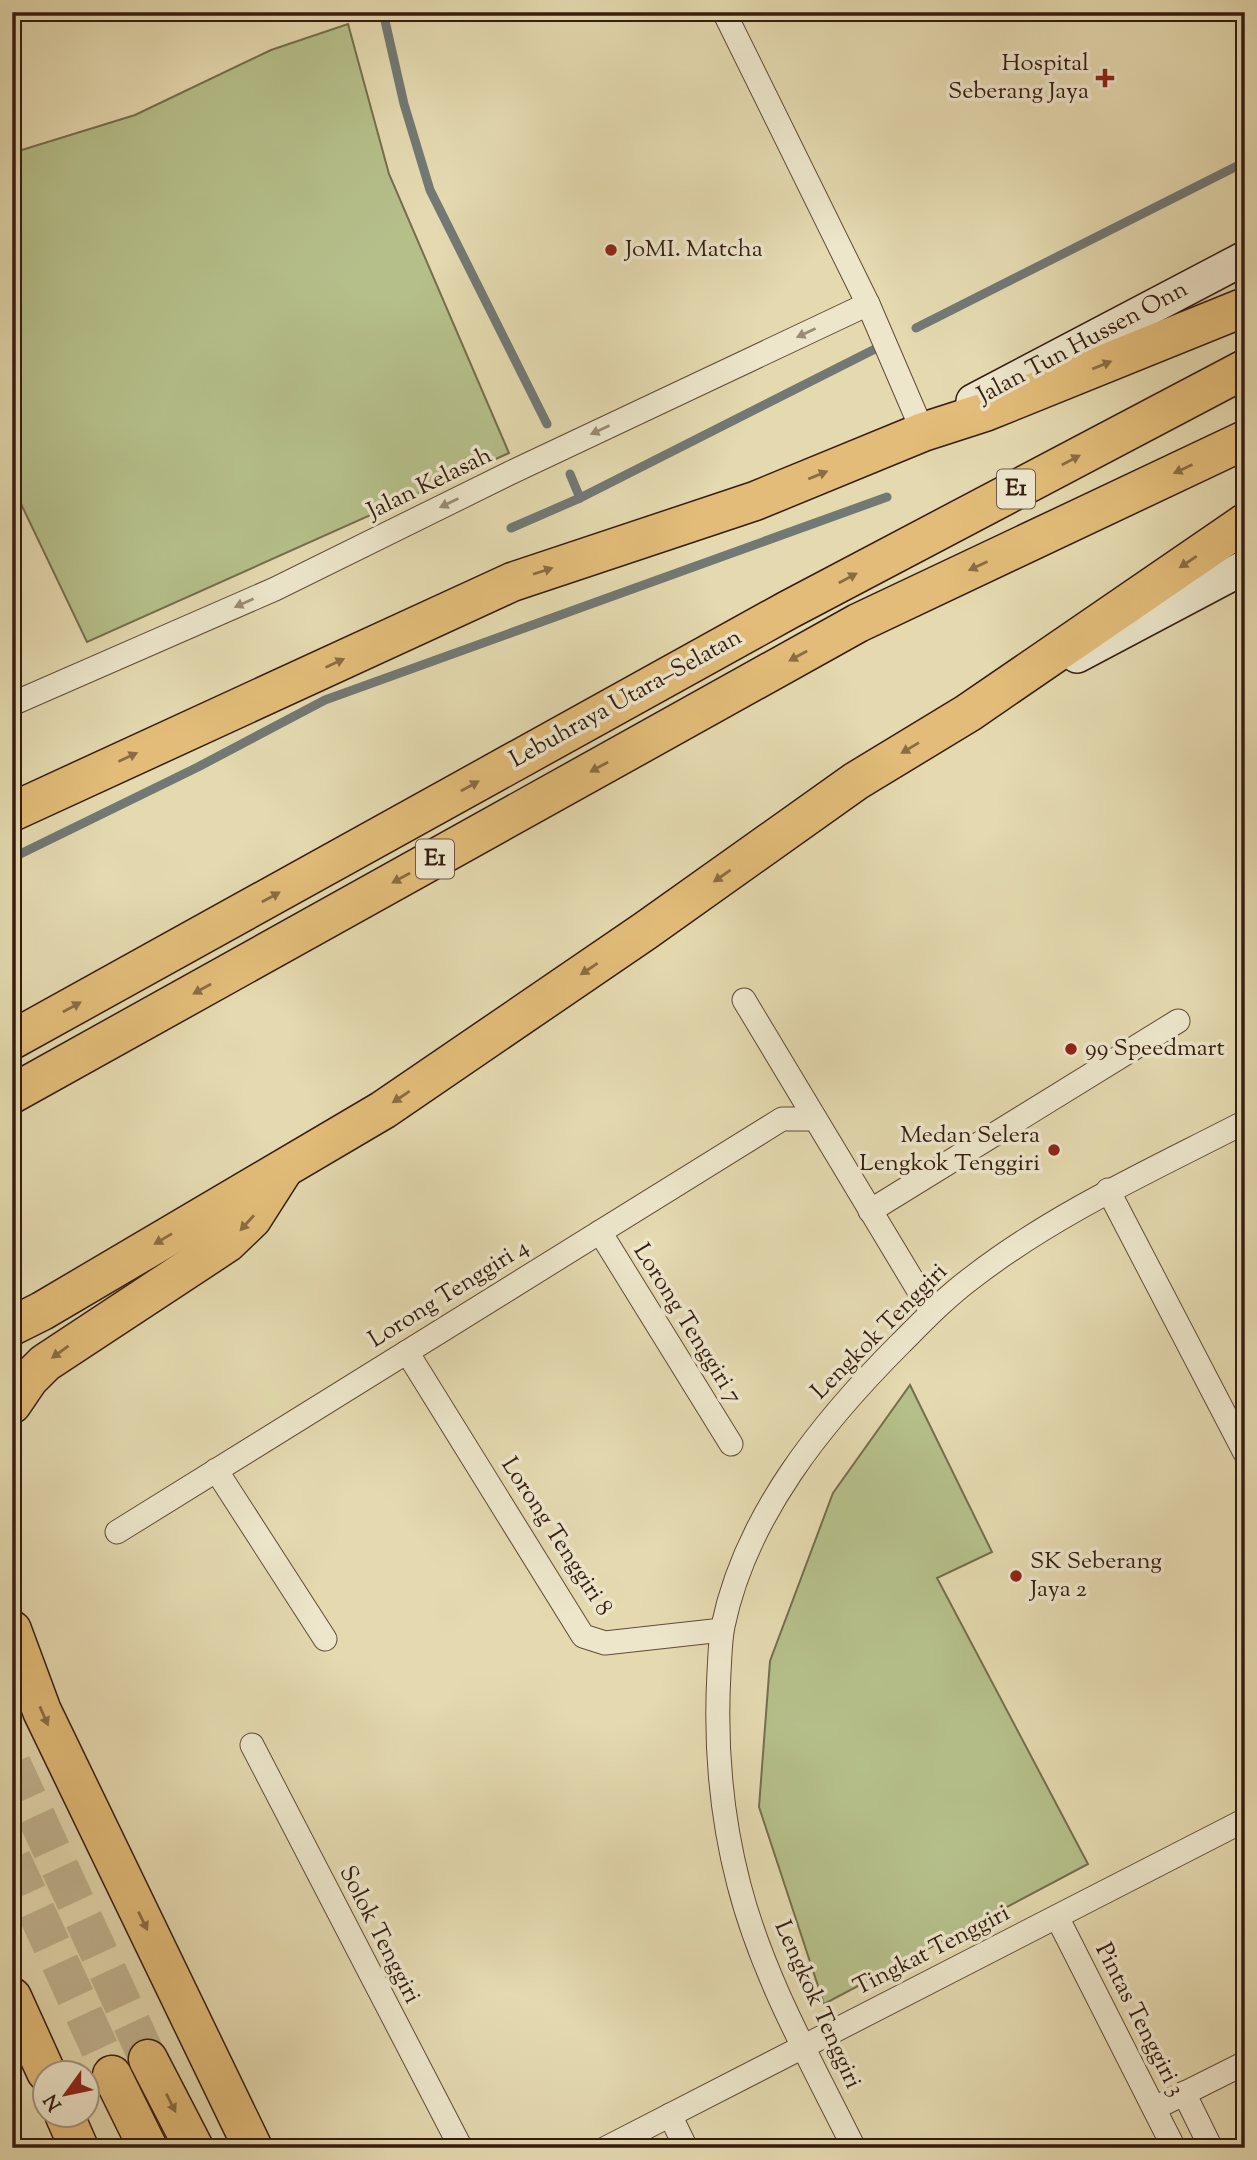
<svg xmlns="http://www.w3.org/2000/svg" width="1257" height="2160" font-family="'Sorts Mill Goudy',serif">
  <rect width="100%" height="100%" fill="#e4d9af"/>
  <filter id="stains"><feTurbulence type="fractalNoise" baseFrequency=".00286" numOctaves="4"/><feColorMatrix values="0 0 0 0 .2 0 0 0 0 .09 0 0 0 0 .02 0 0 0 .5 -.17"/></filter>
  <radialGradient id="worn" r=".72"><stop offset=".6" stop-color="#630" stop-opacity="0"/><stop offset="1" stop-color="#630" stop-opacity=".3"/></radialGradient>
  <g fill="#b5bf8a" stroke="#756e4d" stroke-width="2">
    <polygon points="348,24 389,174 509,453 87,642 12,485 12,153 135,115 271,50"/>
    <polygon points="910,1385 992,1552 937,1578 1088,1864 824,2004 759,1807 770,1661 833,1493"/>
  </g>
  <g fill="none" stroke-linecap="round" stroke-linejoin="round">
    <g stroke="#727974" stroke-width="9">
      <polyline points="383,12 404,104 430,190 547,424"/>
      <polyline points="916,328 1245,162"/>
      <polyline points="570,474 580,498"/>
      <polyline points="511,528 580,498 877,348"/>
      <polyline points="12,858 198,767 325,700 887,497"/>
    </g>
    <g stroke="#c1b38f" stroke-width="38" stroke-dasharray="38 19" stroke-linecap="butt">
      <polyline points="12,1764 148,2059"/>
      <polyline points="12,1859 112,2075"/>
    </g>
    <defs>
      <g id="minor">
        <polyline points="724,12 868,304 923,432"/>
        <polyline points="12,704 275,589 510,473 868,304"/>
        <polyline points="744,1000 931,1311"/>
        <polyline points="1108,1190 1245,1453"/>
        <polyline points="870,1211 1178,1021"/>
        <polyline points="600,1232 731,1444"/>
        <polyline points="407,1352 583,1636 605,1643 722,1630"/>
        <polyline points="216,1470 325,1639"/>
        <polyline points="117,1532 782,1119 814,1119"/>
        <polyline points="252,1745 461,2148"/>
        <polyline points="1057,1917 1174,2148"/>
        <polyline points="1184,2093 1211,2148"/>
        <polyline points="1155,2108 1245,2063"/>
        <polyline points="670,2115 686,2148"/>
        <polyline points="606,2148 1245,1820"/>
        <path d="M 854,2148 C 812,2063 763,1978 739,1885 C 721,1816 715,1743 719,1672 C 720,1657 720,1641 723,1626 C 746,1515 823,1421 901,1343 C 924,1320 946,1297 973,1277 C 1056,1213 1152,1170 1245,1122"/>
      </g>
      <g id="secondary">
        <polyline points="973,401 1245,258"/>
        <polyline points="1077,656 1245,567"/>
      </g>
      <g id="motorway">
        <polyline points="12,812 512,582 755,501 923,432 985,412 1245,307"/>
        <polyline points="12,1040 788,610 1245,369"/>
        <polyline points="12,1094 858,623 1245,440"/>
        <polyline points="12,1326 42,1311 383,1110 645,931 856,781 968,713 1245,523"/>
        <polyline points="12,1404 29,1379 45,1363 227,1243 252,1219 282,1172"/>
        <polyline points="12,1630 42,1711 253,2148"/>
        <polyline points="12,1997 46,2072"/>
        <polyline points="148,2059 194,2148"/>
        <polyline points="112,2075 148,2148"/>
        <polyline points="64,2114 79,2148"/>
      </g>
    </defs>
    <use href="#minor" stroke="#614b38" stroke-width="25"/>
    <use href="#secondary" stroke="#351c10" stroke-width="36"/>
    <use href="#motorway" stroke="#351c10" stroke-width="41"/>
    <use href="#minor" stroke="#ede6cb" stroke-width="23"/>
    <use href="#secondary" stroke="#ede6cb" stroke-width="33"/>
    <use href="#motorway" stroke="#e2bc78" stroke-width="38"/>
  </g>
  <defs><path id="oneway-solid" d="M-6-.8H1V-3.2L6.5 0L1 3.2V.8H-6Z" transform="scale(1.75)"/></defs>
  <g fill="#9a8b77">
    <use href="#oneway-solid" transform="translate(806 333) rotate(155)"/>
    <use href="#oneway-solid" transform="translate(600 430) rotate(155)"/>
    <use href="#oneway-solid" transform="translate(449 503) rotate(154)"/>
    <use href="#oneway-solid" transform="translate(244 603) rotate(156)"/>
  </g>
  <g fill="#8c6c44">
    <use href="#oneway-solid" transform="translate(1102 365) rotate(-22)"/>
    <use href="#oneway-solid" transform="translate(1071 460) rotate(-28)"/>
    <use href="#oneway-solid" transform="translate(1183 469) rotate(155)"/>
    <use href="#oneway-solid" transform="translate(818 475) rotate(-22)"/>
    <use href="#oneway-solid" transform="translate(1188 562) rotate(146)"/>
    <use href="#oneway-solid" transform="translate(978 566) rotate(155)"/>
    <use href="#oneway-solid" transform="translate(543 571) rotate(-18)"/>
    <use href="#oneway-solid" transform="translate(848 578) rotate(-28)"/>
    <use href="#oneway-solid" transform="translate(798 656) rotate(151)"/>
    <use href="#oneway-solid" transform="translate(335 663) rotate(-25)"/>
    <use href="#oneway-solid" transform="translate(910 748) rotate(149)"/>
    <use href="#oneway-solid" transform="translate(128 757) rotate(-25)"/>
    <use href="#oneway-solid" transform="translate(599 767) rotate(151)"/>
    <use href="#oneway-solid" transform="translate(470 786) rotate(-29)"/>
    <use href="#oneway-solid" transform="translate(722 876) rotate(145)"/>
    <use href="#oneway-solid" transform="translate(401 878) rotate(151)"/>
    <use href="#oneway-solid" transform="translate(271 897) rotate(-29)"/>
    <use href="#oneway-solid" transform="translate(589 969) rotate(146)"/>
    <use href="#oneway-solid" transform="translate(202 989) rotate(151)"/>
    <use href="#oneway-solid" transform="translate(72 1007) rotate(-29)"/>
    <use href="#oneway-solid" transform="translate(401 1097) rotate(146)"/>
    <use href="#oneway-solid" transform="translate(247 1223) rotate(132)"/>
    <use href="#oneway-solid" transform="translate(163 1239) rotate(149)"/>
    <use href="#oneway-solid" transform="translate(60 1352) rotate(144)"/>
    <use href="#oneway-solid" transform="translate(44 1716) rotate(66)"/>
    <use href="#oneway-solid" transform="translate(143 1921) rotate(64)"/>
    <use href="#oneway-solid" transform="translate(171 2103) rotate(63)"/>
  </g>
  <g fill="#8f2418" stroke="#ede6cb" stroke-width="2.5">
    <path d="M1101.5 67.5h7v7h7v7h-7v7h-7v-7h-7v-7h7z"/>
    <circle cx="611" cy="250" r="7"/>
    <circle cx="1071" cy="1049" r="7"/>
    <circle cx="1054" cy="1150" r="7"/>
    <circle cx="1016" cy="1576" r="7"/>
  </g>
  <g text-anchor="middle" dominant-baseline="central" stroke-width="7" stroke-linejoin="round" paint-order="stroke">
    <g fill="#ede6cb" stroke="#6c5948" stroke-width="2">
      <rect x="997" y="469.5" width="38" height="39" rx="5"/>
      <rect x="416" y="839.5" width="38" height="39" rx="5"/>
    </g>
    <g font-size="23" font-weight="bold" fill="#351c10">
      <text x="1016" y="489">E1</text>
      <text x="435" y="859">E1</text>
    </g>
    <g font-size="24" fill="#351c10" stroke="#ede6cb" text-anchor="start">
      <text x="1089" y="64" text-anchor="end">Hospital<tspan x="1089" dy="28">Seberang Jaya</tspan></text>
      <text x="625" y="250">JoMI. Matcha</text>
      <text x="1085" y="1049">99 Speedmart</text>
      <text x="1040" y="1136" text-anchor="end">Medan Selera<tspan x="1040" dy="28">Lengkok Tenggiri</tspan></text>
      <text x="1030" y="1562">SK Seberang<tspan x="1030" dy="28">Jaya 2</tspan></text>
    </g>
    <g font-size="24" fill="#351c10" stroke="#ede6cb">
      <text transform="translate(1083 343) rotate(-28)">Jalan Tun Hussen Onn</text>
      <text transform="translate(430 484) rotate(-26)">Jalan Kelasah</text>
      <text transform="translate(626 699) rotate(-29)">Lebuhraya Utara–Selatan</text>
      <text transform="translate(449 1294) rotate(-32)">Lorong Tenggiri 4</text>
      <text transform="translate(687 1324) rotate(58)">Lorong Tenggiri 7</text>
      <text transform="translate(880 1332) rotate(-45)">Lengkok Tenggiri</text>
      <text transform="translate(556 1537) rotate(57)">Lorong Tenggiri 8</text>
      <text transform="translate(379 1935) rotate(63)">Solok Tenggiri</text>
      <text transform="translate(932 1951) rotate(-27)">Tingkat Tenggiri</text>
      <text transform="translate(817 2005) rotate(66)">Lengkok Tenggiri</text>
      <text transform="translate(1139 2020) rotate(63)">Pintas Tenggiri 3</text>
    </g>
  </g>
  <rect width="1257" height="2160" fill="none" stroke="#e4d9af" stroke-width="42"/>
  <rect x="14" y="14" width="1229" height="2132" fill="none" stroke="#351c10" stroke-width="3.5"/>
  <rect x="21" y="21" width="1215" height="2118" fill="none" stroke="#351c10" stroke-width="2"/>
  <g transform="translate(66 2094) rotate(237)"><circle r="33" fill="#ede6cb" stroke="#a39580" stroke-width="2"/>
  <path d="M0-5L12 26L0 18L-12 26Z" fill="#8f2418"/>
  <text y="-10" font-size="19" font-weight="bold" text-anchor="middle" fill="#351c10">N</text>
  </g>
  <rect width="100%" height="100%" filter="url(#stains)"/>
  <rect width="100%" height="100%" fill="url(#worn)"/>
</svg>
